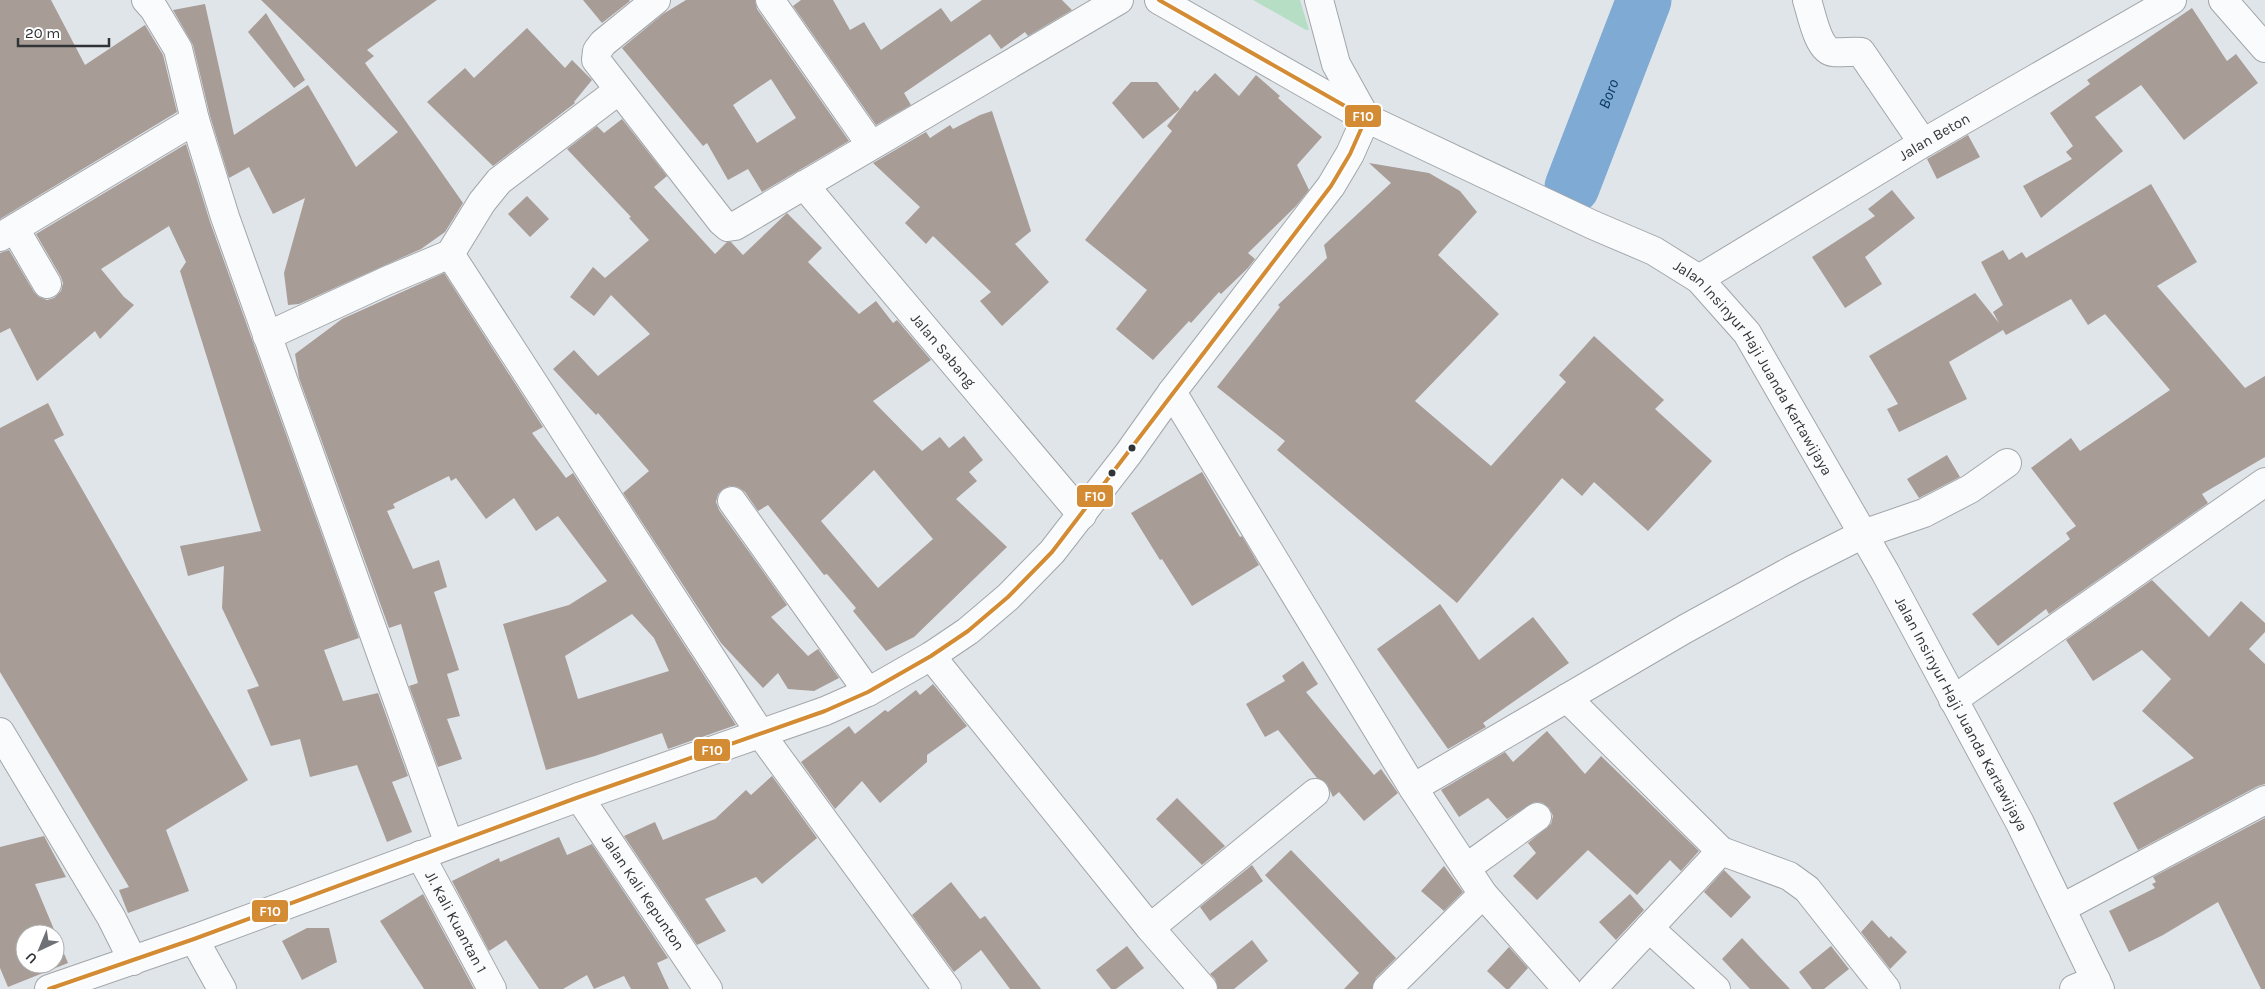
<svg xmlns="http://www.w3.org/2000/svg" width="2265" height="989" font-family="Karla,sans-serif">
  <rect width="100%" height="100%" fill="#e0e5ea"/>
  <polygon fill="#b5dec4" points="1253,0 1300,0 1309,30 1306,30"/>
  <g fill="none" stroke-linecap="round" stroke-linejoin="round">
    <path stroke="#7eaad3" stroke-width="55" id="s1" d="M 1572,187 L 1644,0"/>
  </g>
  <g fill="#a79c96" fill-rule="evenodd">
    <polygon points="0,0 51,0 85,65 145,25 163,55 177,112 0,219"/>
    <polygon points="261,0 437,0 367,50 374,56 365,63 463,203 445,232 421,249 299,304 288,305 284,273 305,198 273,214 249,167 229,178 210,116 193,45 173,10 205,4 234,135 308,85 356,167 398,132"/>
    <polygon points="583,0 629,0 630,1 602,23"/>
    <path d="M 686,0 L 755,0 L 757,9 L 849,141 L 762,192 L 748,169 L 728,180 L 707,143 L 703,146 L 622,48 L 663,14 ZM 771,79 L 796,118 L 757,143 L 733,105 Z"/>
    <polygon points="801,0 833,0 850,30 864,22 881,50 941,8 951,22 982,0 1062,0 1072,10 1028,36 1025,32 1001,49 990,34 904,93 911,105 876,125 793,6"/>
    <polygon points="2192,8 2227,61 2236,54 2258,83 2184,140 2141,85 2095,117 2123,151 2041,218 2023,186 2072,159 2066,152 2073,146 2050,113 2090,84 2087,80"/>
    <polygon points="266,13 305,80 294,88 248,32"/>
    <polygon points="527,28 565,68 572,60 592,80 574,102 575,103 493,166 427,102 465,68 474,78"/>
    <polygon points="1215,73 1239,96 1256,75 1280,96 1278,98 1322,137 1297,165 1309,190 1296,206 1248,253 1255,259 1248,268 1221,294 1219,292 1191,323 1189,321 1153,360 1116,329 1147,290 1085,240 1172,131 1167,126 1195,90 1197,92"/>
    <polygon points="1131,82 1157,82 1180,109 1143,139 1112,103"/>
    <polygon points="992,111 1031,231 1015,244 1049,282 1002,326 980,301 991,292 933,236 926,244 905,223 920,207 873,163 926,132 930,138 950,125 953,129 980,115"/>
    <path d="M 622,119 L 667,176 L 654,187 L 715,254 L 727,242 L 731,242 L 743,255 L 787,213 L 822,248 L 808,262 L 859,314 L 876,301 L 893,323 L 897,320 L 931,360 L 873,401 L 922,451 L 940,437 L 949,448 L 964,436 L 983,460 L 969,472 L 977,481 L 956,499 L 1007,547 L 914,637 L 886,651 L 853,611 L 856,608 L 827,574 L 824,575 L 768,505 L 758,511 L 745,492 L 738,487 L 730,486 L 723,489 L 718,494 L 716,502 L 719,510 L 787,605 L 771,617 L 808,656 L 818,649 L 839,678 L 814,691 L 788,689 L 778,673 L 763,688 L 721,643 L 623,493 L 649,471 L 598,413 L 596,415 L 553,369 L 574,350 L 598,376 L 650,334 L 611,295 L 594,316 L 570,297 L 593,267 L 605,278 L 649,240 L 629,218 L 631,217 L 567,149 L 597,126 L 604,133 ZM 874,470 L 933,539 L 878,588 L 821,521 Z"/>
    <polygon points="1968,135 1980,157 1937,179 1927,159"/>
    <polygon points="186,144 210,222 359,638 324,650 343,701 378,693 408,776 392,782 412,832 387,842 357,765 310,777 300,739 271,746 247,690 259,686 222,608 224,566 188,576 180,546 261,531 180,271 186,262 169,226 101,269 124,297 134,305 100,339 95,331 37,381 10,328 0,333 0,253 9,250 34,292 39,297 47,300 54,298 61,291 63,283 61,277 36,234"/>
    <polygon points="1369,163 1429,173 1460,191 1477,212 1438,255 1499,314 1415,401 1491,466 1566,382 1559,375 1594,336 1664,400 1655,409 1712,461 1648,531 1594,482 1582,496 1562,478 1457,603 1277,450 1285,441 1217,387 1280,307 1278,305 1327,258 1324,245 1391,183"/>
    <polygon points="2151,184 2197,262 2157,286 2245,388 2265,376 2265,457 2202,494 2208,503 2049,614 2046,609 1998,646 1972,614 2070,539 2066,533 2076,526 2031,468 2071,438 2080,451 2170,390 2105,314 2088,325 2071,299 2006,335 2003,330 1949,362 1967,399 1899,432 1887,409 1898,404 1869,356 1975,293 1999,323 1993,312 2003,305 1981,262 2003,250 2009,260 2022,252 2026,258"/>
    <polygon points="1892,190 1915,218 1865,257 1882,284 1845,308 1812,257 1875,216 1868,209"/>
    <polygon points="527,196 549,219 530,237 508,214"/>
    <path d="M 444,273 L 543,427 L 532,433 L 566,478 L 573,473 L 736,725 L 668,749 L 662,733 L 595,756 L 546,770 L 503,624 L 569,605 L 607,581 L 558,516 L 536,531 L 514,498 L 486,519 L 456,478 L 451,481 L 449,476 L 393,504 L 395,508 L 387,511 L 413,569 L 439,560 L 447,587 L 434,592 L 459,670 L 447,674 L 460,716 L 447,719 L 462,759 L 438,767 L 409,686 L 418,683 L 401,624 L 389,628 L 299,378 L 295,354 L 342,319 ZM 632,614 L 654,638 L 669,671 L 578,699 L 565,656 Z"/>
    <polygon points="48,403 64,435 54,440 248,780 166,830 189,891 128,913 119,890 129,887 0,672 0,428"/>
    <polygon points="1947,455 1960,477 1919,498 1907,479"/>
    <polygon points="1202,472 1240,537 1242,536 1259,565 1192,606 1162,559 1160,560 1131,513"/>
    <polygon points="2152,580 2209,637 2241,601 2265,623 2265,632 2249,649 2265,664 2265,784 2258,786 2138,850 2113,803 2194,758 2142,711 2171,679 2142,650 2093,681 2066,640"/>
    <polygon points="1440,604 1479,660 1533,617 1569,663 1483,723 1486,727 1448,749 1377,649"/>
    <polygon points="1303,661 1318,684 1306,692 1374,775 1381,769 1398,793 1364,821 1339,792 1333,797 1327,784 1317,778 1278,730 1265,737 1246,704 1285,681 1282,676"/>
    <polygon points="933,684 967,726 927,755 927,762 880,803 862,781 835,809 801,762 849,726 855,734 885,710 888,712 916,690 920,695"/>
    <polygon points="1547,731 1585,774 1601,756 1699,851 1681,871 1670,860 1637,895 1588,850 1537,900 1513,876 1536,853 1528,843 1551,824 1553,816 1549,808 1543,803 1535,802 1507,819 1488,798 1459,817 1441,790 1505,752 1513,762"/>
    <polygon points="772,776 817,838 762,884 756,877 705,899 726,931 697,945 624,836 655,822 663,840 715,819 746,790 751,795"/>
    <polygon points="1177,798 1225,846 1202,865 1156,819"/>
    <polygon points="2265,818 2265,989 2261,989 2218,902 2163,935 2129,952 2109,911 2155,888 2152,884 2156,882 2153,877"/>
    <path d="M 44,836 L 66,877 L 35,884 L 68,963 L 8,987 L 0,968 L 0,847 ZM 25,934 L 55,934 L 55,964 L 25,964 Z"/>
    <polygon points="559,837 567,855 592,844 668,958 657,963 669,989 631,989 624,976 594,989 587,975 563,989 539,989 506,940 489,951 452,881 499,858 500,862"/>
    <polygon points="1291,850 1396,958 1376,978 1372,989 1344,989 1359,973 1265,875"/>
    <polygon points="1252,865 1263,881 1210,921 1200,907"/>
    <polygon points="1444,866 1463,892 1444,911 1421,891"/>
    <polygon points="1724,870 1751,897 1731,918 1704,892"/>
    <polygon points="951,882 980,919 985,916 1041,989 1010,989 981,950 954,972 912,915"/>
    <polygon points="423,894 474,989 424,989 380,921"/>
    <polygon points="1630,894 1644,910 1616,940 1599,922"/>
    <polygon points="1872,920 1889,938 1891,936 1907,952 1890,969 1861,932"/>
    <polygon points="307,928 329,928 337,962 302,980 282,941"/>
    <polygon points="1742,938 1790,989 1750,989 1722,959"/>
    <polygon points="1252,940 1268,961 1234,989 1218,989 1215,979 1210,974"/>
    <polygon points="1127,946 1144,968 1116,989 1111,989 1096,970"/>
    <polygon points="1831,946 1849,969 1824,989 1812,989 1799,972"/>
    <polygon points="1509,947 1528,968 1509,989 1506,989 1487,971"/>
  </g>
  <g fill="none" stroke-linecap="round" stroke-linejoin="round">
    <defs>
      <g id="minor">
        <polyline points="146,0 154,9 178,49 195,120 225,217 449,844"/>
        <polyline points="656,0 603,43 597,51 596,60 721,221 728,227 735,226 1119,0"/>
        <polyline points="770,0 871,145"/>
        <polyline points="1319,0 1336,64 1366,118"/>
        <path d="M 1807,0 C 1811,12 1818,51 1833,52 C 1842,53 1852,51 1861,52 L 1923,143"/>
        <path id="s2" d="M 804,185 L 1082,515"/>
        <polyline points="15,229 47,284"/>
        <polyline points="0,237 195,120"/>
        <polyline points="450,254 760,733 947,989"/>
        <polyline points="267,336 386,281 450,254 482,202 499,181 619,90"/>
        <polyline points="1172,392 1413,788 1685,629 1794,569 1863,534 1924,513 1970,489 2007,463"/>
        <polyline points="732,501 868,692"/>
        <polyline points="931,656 1150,928 1203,989"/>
        <polyline points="1567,698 1721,851 1789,876 1807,889 1886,989"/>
        <polyline points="1953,700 2265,482"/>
        <polyline points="0,732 111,917 133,961"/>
        <polyline points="1413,788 1483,894 1567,989"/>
        <path id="s3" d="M 579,797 L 708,989"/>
        <path id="s4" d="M 420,855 L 492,989"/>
        <polyline points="1466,868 1537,817"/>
        <polyline points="2062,908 2265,800"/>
        <polyline points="1150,928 1315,793"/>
        <polyline points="1649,928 1716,989"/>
        <polyline points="194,939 222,989"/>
        <polyline points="1387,989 1483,894"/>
        <polyline points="1592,989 1721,851"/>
        <polyline points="2074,989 2096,980"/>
      </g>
      <g id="major">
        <path id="s5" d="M 1159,0 L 1366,118 L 1593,225 L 1654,251 L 1699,279 L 1747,333 L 1885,572 L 2020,823 L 2100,989"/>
        <polyline points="2223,0 2265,48"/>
        <path id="s6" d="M 1699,279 L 1923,143 L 2172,0"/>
        <polyline points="49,989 194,939 579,797 825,711 868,692 931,656 968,631 1008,597 1052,552 1128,454 1172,392 1331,186 1350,154 1366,118"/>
      </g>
    </defs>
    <use href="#minor" stroke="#a2a6aa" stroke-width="30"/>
    <use href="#major" stroke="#a2a6aa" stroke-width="30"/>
    <use href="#minor" stroke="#fafbfc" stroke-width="28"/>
    <use href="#major" stroke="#fafbfc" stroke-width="28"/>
    <defs>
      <polyline id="bus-1" points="49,989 194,939 579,797 825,711 868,692 931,656 968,631 1008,597 1052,552 1331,186 1350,154 1366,118 1159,0"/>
    </defs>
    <use href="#bus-1" stroke="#fff" stroke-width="8"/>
    <use href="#bus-1" stroke="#d38b34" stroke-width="4"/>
  </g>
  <g fill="#303437" stroke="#fff" stroke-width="2">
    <circle cx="1132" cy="448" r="4.5"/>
    <circle cx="1112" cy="473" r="4.5"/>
  </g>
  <g text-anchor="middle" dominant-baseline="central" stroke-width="5" stroke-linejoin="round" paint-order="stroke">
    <g font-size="15" fill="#303437" stroke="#fff">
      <text stroke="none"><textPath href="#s6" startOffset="275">Jalan Beton</textPath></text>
      <text stroke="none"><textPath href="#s2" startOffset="216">Jalan Sabang</textPath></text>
      <text stroke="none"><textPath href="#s5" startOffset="712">Jalan Insinyur Haji Juanda Kartawijaya</textPath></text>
      <text stroke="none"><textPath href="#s5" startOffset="1118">Jalan Insinyur Haji Juanda Kartawijaya</textPath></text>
      <text stroke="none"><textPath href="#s3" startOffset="115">Jalan Kali Kepunton</textPath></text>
      <text stroke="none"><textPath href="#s4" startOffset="76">Jl. Kali Kuantan 1</textPath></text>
    </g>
    <g font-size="16" font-style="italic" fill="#0e3c62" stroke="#fff">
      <text stroke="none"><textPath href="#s1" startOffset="100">Boro</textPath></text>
    </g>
  </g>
  <g stroke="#fff" stroke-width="2">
    <rect x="1344" y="104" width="38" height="24" rx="5" fill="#d38b34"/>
    <rect x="1076" y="484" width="38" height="24" rx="5" fill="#d38b34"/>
    <rect x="693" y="738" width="38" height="24" rx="5" fill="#d38b34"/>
    <rect x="251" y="899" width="38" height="24" rx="5" fill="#d38b34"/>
  </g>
  <g font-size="14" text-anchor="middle" font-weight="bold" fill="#fff">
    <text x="1363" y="121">F10</text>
    <text x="1095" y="501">F10</text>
    <text x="712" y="755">F10</text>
    <text x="270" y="916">F10</text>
  </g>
  <g transform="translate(40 949) rotate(224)"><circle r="24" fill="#ffffff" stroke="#acaeaf"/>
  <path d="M0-4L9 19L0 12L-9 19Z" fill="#6e7276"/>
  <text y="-8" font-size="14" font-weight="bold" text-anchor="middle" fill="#303437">U</text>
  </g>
  <path d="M18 38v8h91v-8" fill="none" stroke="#303437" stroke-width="2.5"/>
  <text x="25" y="38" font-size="15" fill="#303437" stroke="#ffffff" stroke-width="4" paint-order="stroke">20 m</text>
</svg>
